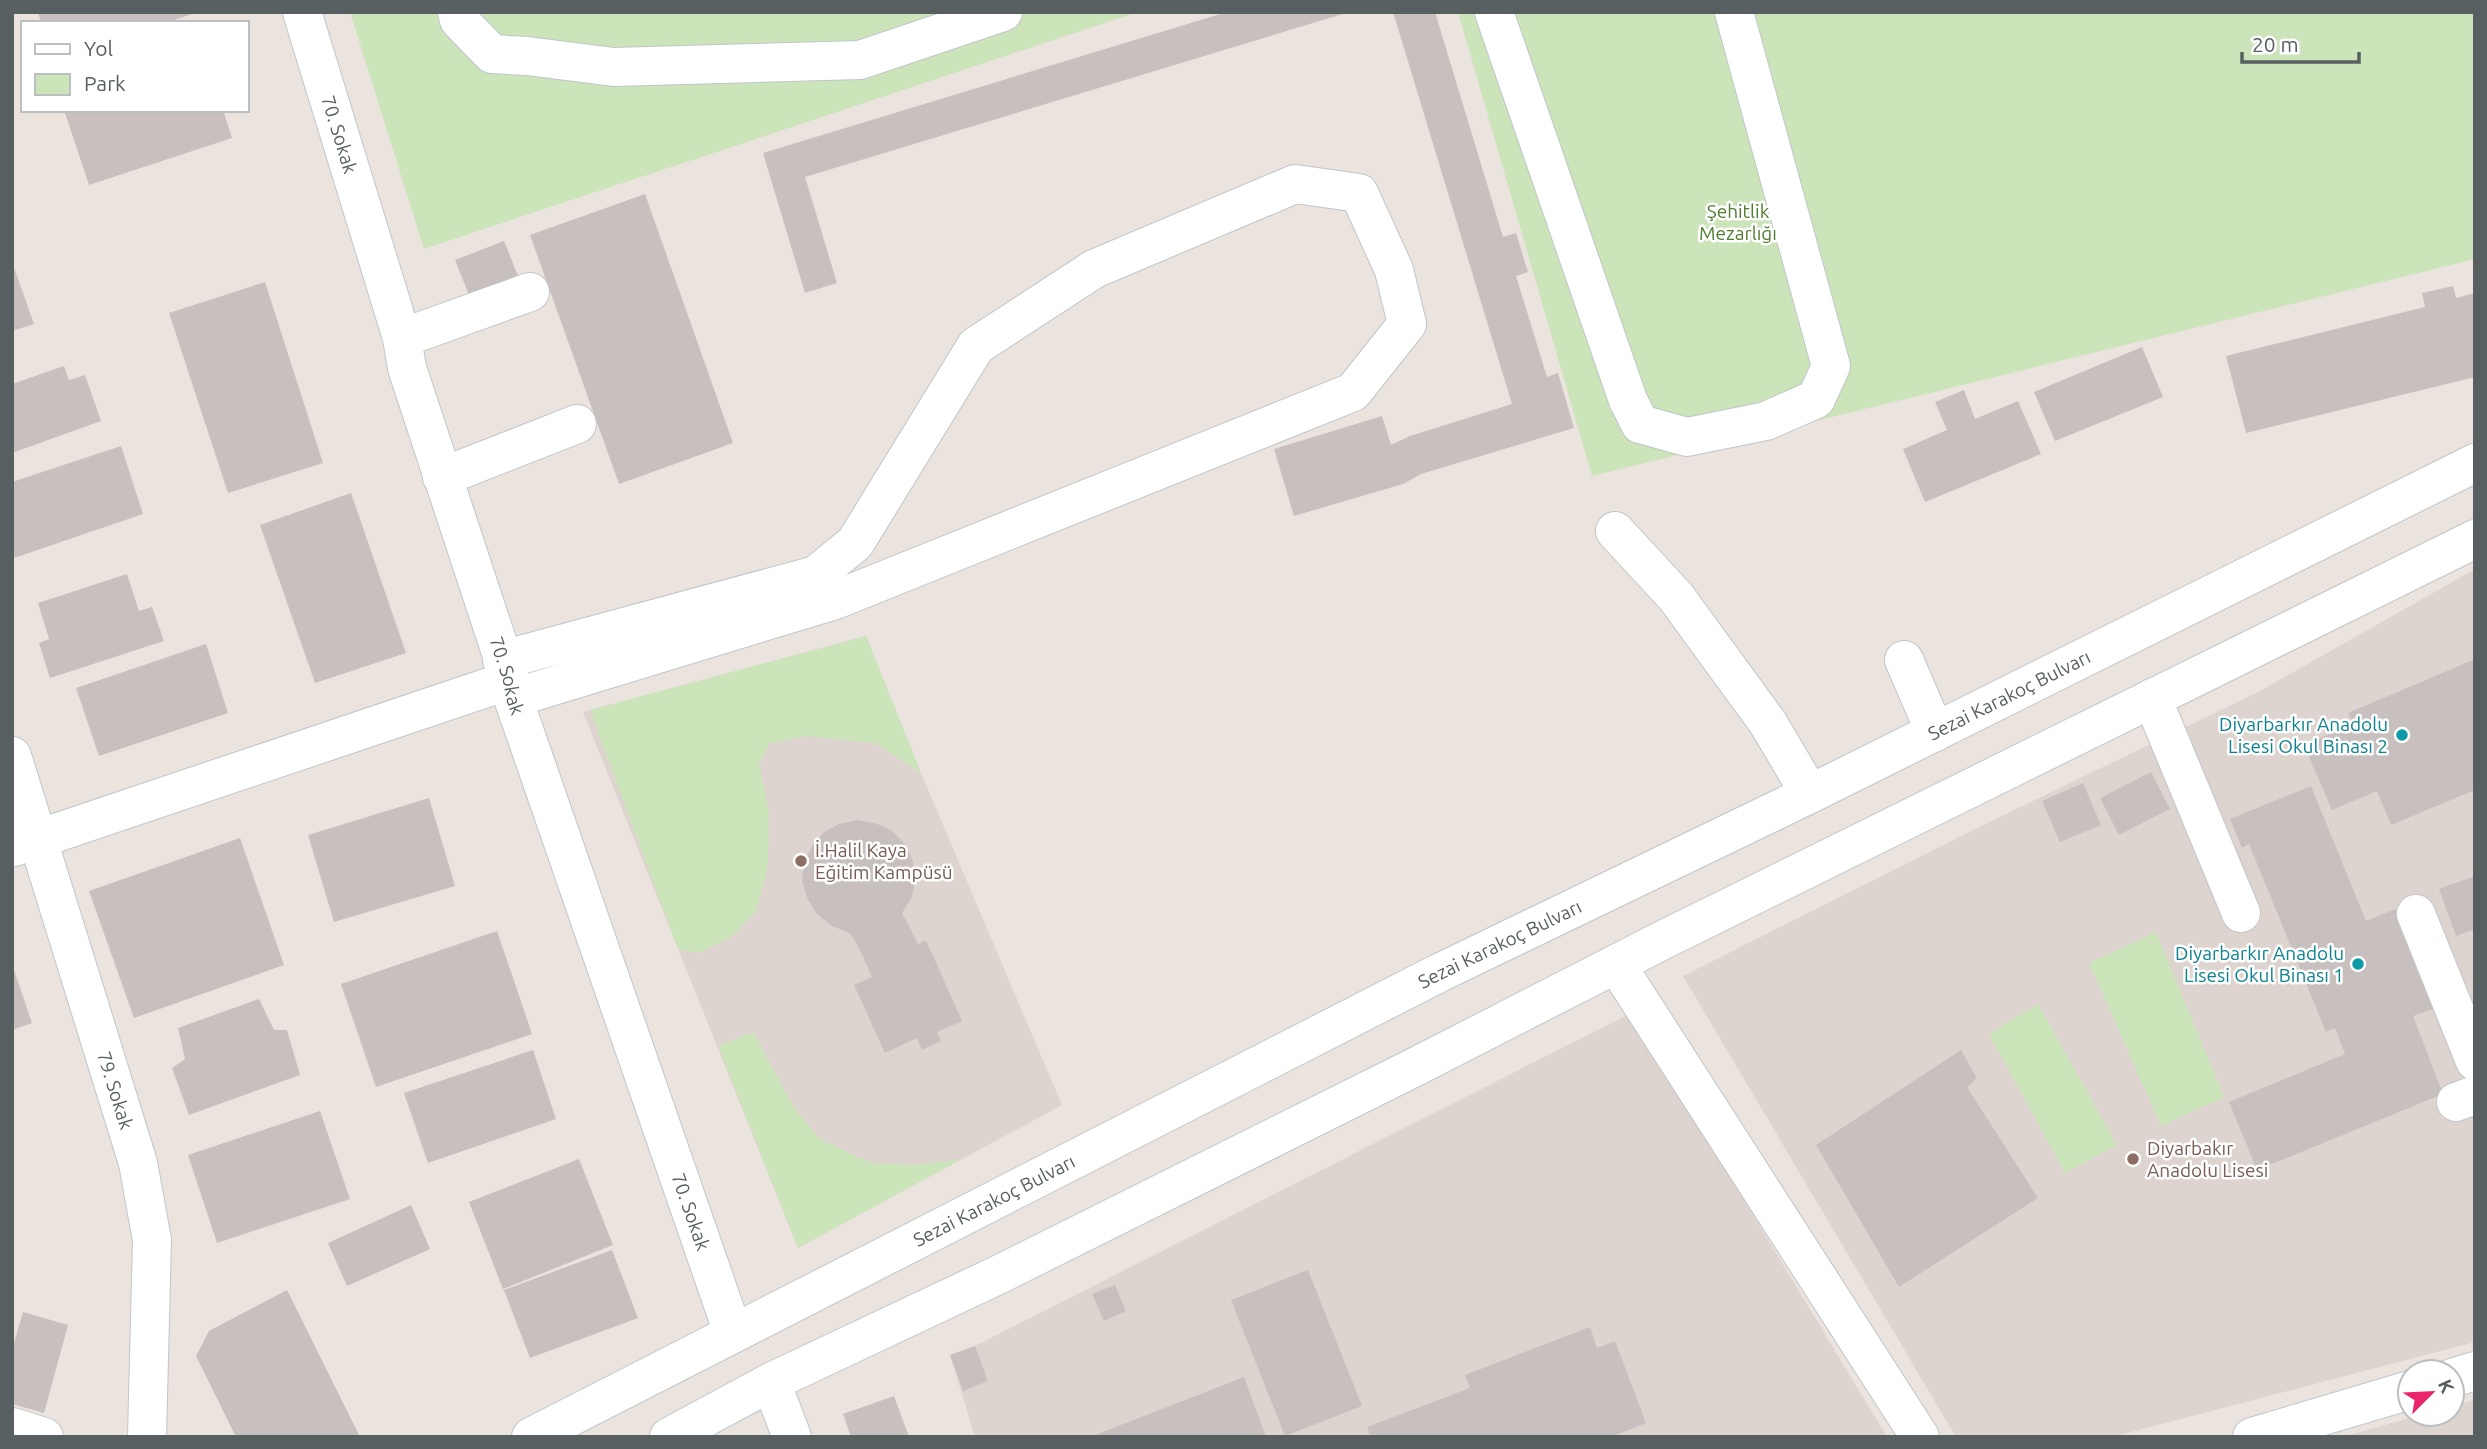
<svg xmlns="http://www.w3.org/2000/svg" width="2487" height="1449" font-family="Ubuntu,sans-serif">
  <rect width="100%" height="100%" fill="#ebe3de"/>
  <g fill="#ddd4cf">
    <polygon points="2475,569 2475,1342 2112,1437 1956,1437 1683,976 1969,832 2260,691"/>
    <polygon points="866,636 921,773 1062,1105 798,1248 583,712"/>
    <polygon points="1631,1013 1887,1437 975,1437 950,1355 975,1346"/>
    <polygon points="2475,1400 2475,1437 2342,1437 2424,1414 2452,1414 2452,1406"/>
  </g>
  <g fill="#cce4ba">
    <polygon points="350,12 1138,12 424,249"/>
    <polygon points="1458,12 2475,12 2475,259 1592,476"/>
    <polygon points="866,636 921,773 875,743 807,736 769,744 759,765 769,813 768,866 756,911 731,937 699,953 678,949 590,710"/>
    <polygon points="2156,932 2224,1097 2161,1126 2089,963"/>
    <polygon points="2038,1004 2117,1145 2065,1173 1989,1034"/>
    <polygon points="753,1032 794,1108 821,1140 872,1163 910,1165 960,1160 798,1248 718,1046"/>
  </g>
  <g fill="#c8c0be">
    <polygon points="38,12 195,12 195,13 165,23 41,23"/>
    <polygon points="1227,12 1346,13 805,177 837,283 805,293 763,153"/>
    <polygon points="1393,12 1435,12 1503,237 1516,233 1528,272 1516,276 1547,377 1558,373 1574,428 1421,474 1403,484 1294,516 1274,449 1382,416 1391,445 1410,436 1512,404"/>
    <polygon points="64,110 223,110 232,138 89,185"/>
    <polygon points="645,194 733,443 619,484 530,235"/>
    <polygon points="504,241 518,276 469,295 455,260"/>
    <polygon points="12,262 34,324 12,331"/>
    <polygon points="265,282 323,463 228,493 169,313"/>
    <polygon points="2453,286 2456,298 2475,293 2475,377 2246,433 2226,356 2425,307 2422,293"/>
    <polygon points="2142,347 2163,397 2055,441 2034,392"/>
    <polygon points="64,366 69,380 85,375 101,421 12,453 12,384"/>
    <polygon points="1964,390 1975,419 2018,401 2041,454 1925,502 1903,449 1947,430 1935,402"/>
    <polygon points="121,446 143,514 14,558 12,552 12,482"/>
    <polygon points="351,493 406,653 315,683 260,525"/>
    <polygon points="127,574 139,611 152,607 164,641 50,678 39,643 49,639 38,603"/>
    <polygon points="206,644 228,713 99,756 76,688"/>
    <polygon points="2475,659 2475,790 2391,825 2377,791 2332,810 2304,745 2353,724 2348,713"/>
    <polygon points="2151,772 2170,809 2119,835 2100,798"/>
    <polygon points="2083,783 2101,825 2060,842 2042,801"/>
    <polygon points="2311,786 2366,921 2395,909 2436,1008 2413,1016 2443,1094 2257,1170 2229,1102 2345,1054 2335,1028 2326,1032 2249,844 2242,848 2230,819"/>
    <polygon points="429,798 455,886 334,922 308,835"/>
    <polygon points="857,820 875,823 891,830 904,843 912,859 916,878 912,897 902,913 918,944 926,940 962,1021 937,1032 941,1041 922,1050 917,1038 885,1053 854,985 872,977 857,944 850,933 832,926 817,914 807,898 802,880 804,863 812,846 824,832 839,824"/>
    <polygon points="240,838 284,965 134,1018 89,891"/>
    <polygon points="2475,876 2475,929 2456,936 2439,889"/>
    <polygon points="497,931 532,1034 376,1087 341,984"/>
    <polygon points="12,964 32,1023 12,1030"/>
    <polygon points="259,999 274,1030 287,1030 300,1075 189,1115 172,1068 185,1059 178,1028"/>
    <polygon points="533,1050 556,1119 428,1163 404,1093"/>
    <polygon points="1961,1050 1977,1078 1967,1087 2038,1198 1899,1287 1816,1145"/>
    <polygon points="320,1111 350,1199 217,1243 188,1155"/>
    <polygon points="579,1159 613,1245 503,1289 469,1202"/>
    <polygon points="411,1205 430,1249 347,1286 328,1243"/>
    <polygon points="612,1250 638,1318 530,1358 504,1290"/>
    <polygon points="1308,1270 1362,1406 1285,1436 1231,1300"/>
    <polygon points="1115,1285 1126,1311 1104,1321 1092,1294"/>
    <polygon points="287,1290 360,1437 236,1437 196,1356 209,1331"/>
    <polygon points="23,1312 68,1325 44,1413 12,1404 12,1350"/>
    <polygon points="1590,1327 1597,1348 1615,1341 1646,1423 1611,1437 1371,1437 1367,1427 1470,1388 1465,1375"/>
    <polygon points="975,1346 988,1381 963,1391 950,1355"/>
    <polygon points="1244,1377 1266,1437 1090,1437"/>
    <polygon points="894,1396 909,1437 851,1437 843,1414"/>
  </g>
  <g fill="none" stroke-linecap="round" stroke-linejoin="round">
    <defs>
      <g id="minor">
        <path id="s1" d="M 302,12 L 402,338 L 407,368 L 510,680 L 513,698 L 733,1333"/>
        <polyline points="457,12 459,20 492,54 527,56 614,67 860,60 1003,12"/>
        <polyline points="1494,12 1628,400 1640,424 1687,437 1766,421 1816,399 1831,366 1734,12"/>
        <polyline points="402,338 530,292"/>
        <polyline points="442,477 577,424"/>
        <polyline points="1615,531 1676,597 1768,723 1810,794"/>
        <polyline points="502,660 816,575 855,543 976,346 1094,269 1295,184 1359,193 1394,270 1407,324 1353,392 835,600 513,698"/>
        <polyline points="1904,660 1935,732"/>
        <polyline points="2152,698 2241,913"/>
        <path id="s2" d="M 12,756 L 138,1163 L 152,1240 L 147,1437"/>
        <polyline points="14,847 510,680"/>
        <polyline points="2416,914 2475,1061"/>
        <polyline points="1616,964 1920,1437"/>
        <polyline points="2456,1102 2475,1095"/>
        <polyline points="2452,1378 2475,1371"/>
        <polyline points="771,1382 792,1437"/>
        <polyline points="12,1427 44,1437"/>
        <path id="s3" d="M 531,1437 L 1439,973 L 1810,794 L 2475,463"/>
        <polyline points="669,1437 771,1382 1000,1274 1413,1068 1661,941 2475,539"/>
        <polyline points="2252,1437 2410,1390"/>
      </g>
    </defs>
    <use href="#minor" stroke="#c1c6c8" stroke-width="40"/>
    <use href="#minor" stroke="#fff" stroke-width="38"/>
  </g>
  <g fill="#0f9aa8" stroke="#fff" stroke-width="2.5">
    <circle cx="2402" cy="735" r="7"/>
    <circle cx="2358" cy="964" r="7"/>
  </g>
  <g fill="#8d6e63" stroke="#fff" stroke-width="2.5">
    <circle cx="801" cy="861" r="7"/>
    <circle cx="2133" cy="1159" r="7"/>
  </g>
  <g text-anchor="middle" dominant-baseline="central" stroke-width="5" stroke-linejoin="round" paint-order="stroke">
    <g font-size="19" fill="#585f60" stroke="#fff">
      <text stroke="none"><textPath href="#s1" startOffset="128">70. Sokak</textPath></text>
      <text stroke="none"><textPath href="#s1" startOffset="695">70. Sokak</textPath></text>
      <text stroke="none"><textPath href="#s3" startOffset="1654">Sezai Karakoç Bulvarı</textPath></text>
      <text stroke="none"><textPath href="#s3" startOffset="1087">Sezai Karakoç Bulvarı</textPath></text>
      <text stroke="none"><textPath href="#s2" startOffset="350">79. Sokak</textPath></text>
      <text stroke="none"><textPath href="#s3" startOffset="520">Sezai Karakoç Bulvarı</textPath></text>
      <text stroke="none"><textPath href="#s1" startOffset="1262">70. Sokak</textPath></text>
    </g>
    <g font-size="19" fill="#507e31" stroke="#fff">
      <text x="1738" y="211">Şehitlik<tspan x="1738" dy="22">Mezarlığı</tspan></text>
    </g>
    <g font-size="19" fill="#0d838f" stroke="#fff" text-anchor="end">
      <text x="2388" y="724">Diyarbarkır Anadolu<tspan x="2388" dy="22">Lisesi Okul Binası 2</tspan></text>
      <text x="2344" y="953">Diyarbarkır Anadolu<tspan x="2344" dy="22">Lisesi Okul Binası 1</tspan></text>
    </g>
    <g font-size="19" fill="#785e54" stroke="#fff" text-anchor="start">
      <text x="815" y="850">İ.Halil Kaya<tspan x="815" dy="22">Eğitim Kampüsü</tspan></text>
      <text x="2147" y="1148">Diyarbakır<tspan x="2147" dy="22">Anadolu Lisesi</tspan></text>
    </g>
  </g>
  <rect width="2487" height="1449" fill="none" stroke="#585f60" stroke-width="28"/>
  <rect x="21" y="21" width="228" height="91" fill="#ffffff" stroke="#bcbfbf" stroke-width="2"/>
  <rect x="35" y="44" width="35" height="10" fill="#ffffff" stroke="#bcbfbf" stroke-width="2"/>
  <text x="84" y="56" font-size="21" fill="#585f60">Yol</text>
  <rect x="35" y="74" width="35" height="21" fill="#cce4ba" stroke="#bcbfbf" stroke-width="2"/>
  <text x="84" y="91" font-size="21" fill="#585f60">Park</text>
  <g transform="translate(2431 1393) rotate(66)"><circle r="33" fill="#ffffff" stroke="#bcbfbf" stroke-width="2"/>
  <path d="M0-5L12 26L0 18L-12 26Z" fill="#ea256d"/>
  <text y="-10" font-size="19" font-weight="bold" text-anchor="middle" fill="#585f60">K</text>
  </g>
  <path d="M2242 52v10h117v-10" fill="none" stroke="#585f60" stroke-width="3.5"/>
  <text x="2252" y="52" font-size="21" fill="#585f60" stroke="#ffffff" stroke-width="5" paint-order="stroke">20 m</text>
</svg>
